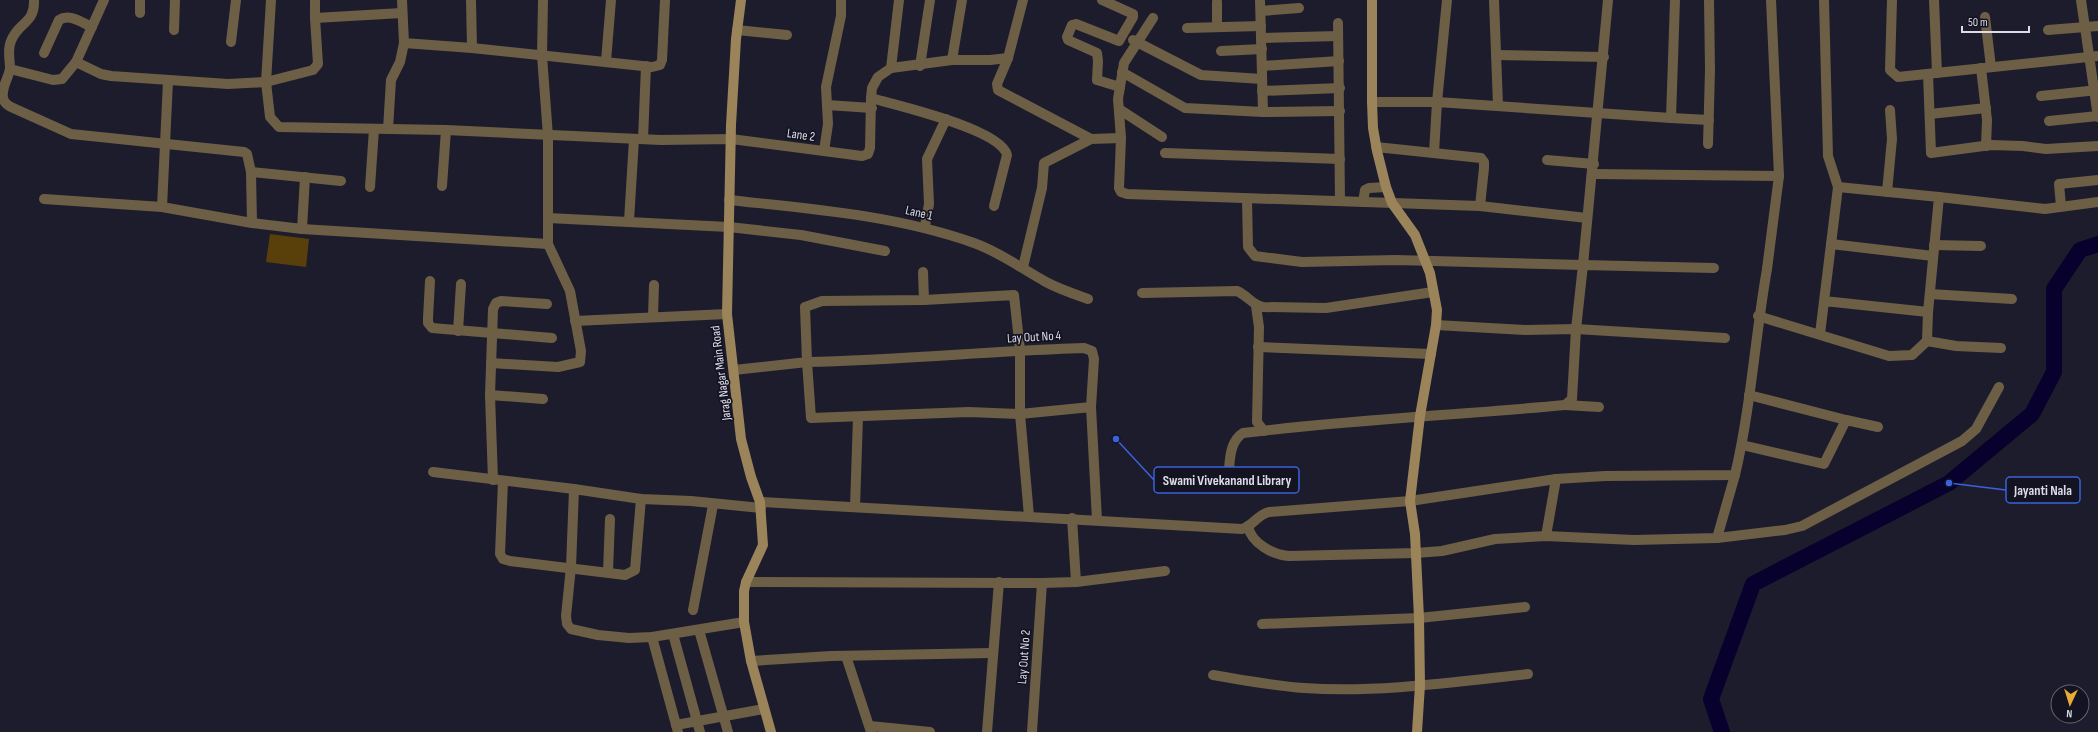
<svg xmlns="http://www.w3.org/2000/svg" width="2098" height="732" font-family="'Sofia Sans Condensed',sans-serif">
  <rect width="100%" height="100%" fill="#1c1c2c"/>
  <polygon fill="#593f0a" points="270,234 309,239 306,267 266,262"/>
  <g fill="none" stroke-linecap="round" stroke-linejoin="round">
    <polyline stroke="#08002d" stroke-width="16" points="1722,732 1711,699 1753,584 1949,483 2032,414 2054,372 2054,289 2080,250 2098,244"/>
    <g stroke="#6d5e46" stroke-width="10">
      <path d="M 34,0 C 35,24 18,22 11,41 C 7,50 10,59 10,68 C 9,78 1,87 3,98 C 4,102 7,105 11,107 L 71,134 L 244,152 L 247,154 L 251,172 L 252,223"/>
      <polyline points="140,0 140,13"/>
      <polyline points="271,0 266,82 270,117 279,127 446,130 661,140 731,139 862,156 868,154 870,148 871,98 872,88 878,77 891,68 952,60 962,0"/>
      <polyline points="315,0 315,18 402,13"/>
      <polyline points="402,0 404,43 472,48 652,67 660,65 662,60 665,0"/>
      <polyline points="471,0 472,48"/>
      <polyline points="1102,0 1133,14 1133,17 1119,41 1076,24 1072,25 1067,37 1068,40 1097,53 1098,61 1097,80 1120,87"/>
      <polyline points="1260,0 1263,112"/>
      <polyline points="1494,0 1498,105"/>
      <polyline points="1824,0 1828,156 1838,187"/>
      <polyline points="1892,0 1890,70 1898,77 2098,56"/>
      <polyline points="1934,0 1937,73"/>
      <polyline points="2081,0 2098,117"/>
      <polyline points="1217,2 1217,27"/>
      <polyline points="1261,11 1299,8"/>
      <polyline points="1985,17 1991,67"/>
      <polyline points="1153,18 1124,63 1118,99 1121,138 1119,188 1121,192 1127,194 1480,206 1587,218"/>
      <polyline points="1338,23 1340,201"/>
      <polyline points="1187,28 1261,26"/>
      <polyline points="174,30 175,0"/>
      <polyline points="737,30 787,35"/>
      <polyline points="2048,30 2098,26"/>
      <polyline points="1261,38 1338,36"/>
      <polyline points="1133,40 1201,75 1262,79"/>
      <polyline points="231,42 236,0"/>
      <polyline points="1221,51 1262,49"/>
      <path d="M 44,53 L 59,20 C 70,13 82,23 92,27"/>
      <polyline points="1496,55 1604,57"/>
      <polyline points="1008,58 997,84 998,90 1091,139"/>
      <polyline points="952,60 990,60 1008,58 1023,0"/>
      <polyline points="606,61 611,0"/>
      <polyline points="76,62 101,74 111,76 228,84 266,82 313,70 318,64 315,18"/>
      <polyline points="920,66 930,0"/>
      <polyline points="1262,66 1339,61"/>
      <polyline points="891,68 899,0"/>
      <polyline points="1981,68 1987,120 1986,146"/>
      <polyline points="10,69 53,80 62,79 76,62 104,0"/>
      <polyline points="1122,72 1185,108 1263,112 1340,111"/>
      <polyline points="1928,74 1931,153 1991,145 2023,146 2046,149 2098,146"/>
      <polyline points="1262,91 1340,88"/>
      <polyline points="2041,96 2098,90"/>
      <path d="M 871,98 C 896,105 1001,129 1007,155 L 994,206"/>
      <polyline points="1372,102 1437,102 1447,0"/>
      <polyline points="827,105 872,108"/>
      <polyline points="1119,109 1162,137"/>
      <polyline points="1930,114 1986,108"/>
      <polyline points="1671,118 1709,120"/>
      <polyline points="2049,121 2098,116"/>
      <polyline points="388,129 391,80 400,62 404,43"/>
      <polyline points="643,139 646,66"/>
      <polyline points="1708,144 1710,70 1709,0"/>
      <polyline points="1376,147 1481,158 1484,162 1484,168 1480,206"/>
      <polyline points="824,151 828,124 826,87 841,16 841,0"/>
      <polyline points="1165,153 1340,159"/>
      <polyline points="1434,153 1437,102 1671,118 1675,0"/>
      <polyline points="1547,160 1594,164"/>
      <polyline points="251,172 341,181"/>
      <polyline points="1593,174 1779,176"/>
      <polyline points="442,186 446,130"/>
      <polyline points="370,187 374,129"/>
      <polyline points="1887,192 1892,139 1890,110"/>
      <polyline points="1939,197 2045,209 2098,202"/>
      <polyline points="44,199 162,207 252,223 302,229 548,244 548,136 542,56 543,0"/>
      <polyline points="1247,199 1248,247 1255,256 1302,262 1396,260 1583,265 1608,0"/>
      <path d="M 729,200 C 812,209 895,215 974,243 C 1000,252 1022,269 1046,282 C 1059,289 1074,294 1088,299"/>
      <polyline points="1363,202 1365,190 1369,188 1386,187"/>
      <polyline points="2061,206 2059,184 2098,180"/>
      <polyline points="162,207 168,81"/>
      <polyline points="548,218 729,227 801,235 885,251"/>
      <polyline points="629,221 634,139"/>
      <polyline points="925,226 929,204 927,159 946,119"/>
      <polyline points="302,229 305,177"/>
      <polyline points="1831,244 1933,256"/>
      <polyline points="1934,245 1981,246"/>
      <polyline points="1023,267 1042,188 1044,163 1091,139 1121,138"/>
      <polyline points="923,272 924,300"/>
      <polyline points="430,281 428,318 428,323 432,328 552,338"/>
      <path d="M 1142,293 L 1237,291 C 1247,295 1252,305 1263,307 L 1326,308 L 1433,292"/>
      <polyline points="1930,294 2012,299"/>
      <polyline points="1256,306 1259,327 1257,422 1264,431"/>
      <polyline points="1928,312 1927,341 1956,346 2001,348"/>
      <polyline points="653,316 654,285"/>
      <polyline points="1758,316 1889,356 1912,355 1927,341"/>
      <polyline points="575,321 727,314"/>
      <polyline points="1436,325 1525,330 1576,329 1725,338"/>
      <polyline points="458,331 461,284"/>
      <polyline points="1820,334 1838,187 1939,197 1928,312 1824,301"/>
      <polyline points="1258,347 1431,354"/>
      <polyline points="491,363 558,367 580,362 581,351 570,291 548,244"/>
      <polyline points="734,370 807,362 805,307 822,301 924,300 1014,295 1020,350 1020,414 1029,516"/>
      <polyline points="490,395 543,399"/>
      <polyline points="1749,395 1846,420"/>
      <polyline points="1565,405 1599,407"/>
      <path d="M 1091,407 L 1020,414 L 969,412 L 811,418 L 807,362 C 900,360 991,351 1084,348 L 1092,351 L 1094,359 L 1091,407 L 1097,520"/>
      <polyline points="1742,445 1824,464 1846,420 1878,427"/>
      <polyline points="433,472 574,489"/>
      <polyline points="493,480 490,395 493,309 496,303 501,301 547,304"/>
      <path d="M 1228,480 C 1230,465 1228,442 1243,433 C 1350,420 1458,415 1565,405 L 1572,399 L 1576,329 L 1583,265 L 1714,268"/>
      <polyline points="503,481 500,554 503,559 510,561 625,575 635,570 641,499"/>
      <path d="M 1410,501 L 1556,479 L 1605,476 L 1735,475 C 1751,407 1755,337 1767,269"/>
      <polyline points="855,507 858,417"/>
      <polyline points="1072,518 1076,582"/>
      <path d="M 1248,526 C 1251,543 1273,555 1289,556 L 1416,553 L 1442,551 L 1495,539 L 1546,536 L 1634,540 L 1717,538 L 1735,475"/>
      <polyline points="1546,536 1556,479"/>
      <polyline points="1717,538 1785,530 1802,526 1962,441 1976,429 1999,387"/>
      <polyline points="608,572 610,519"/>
      <polyline points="746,582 1042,583 1076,582 1165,571"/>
      <polyline points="693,610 713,505"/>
      <polyline points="744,622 652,637 629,638 598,635 571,629 567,624 566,616 571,567 574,489 641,499 691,501 761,508"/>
      <polyline points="1262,624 1419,618 1525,607"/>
      <polyline points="699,630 728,732"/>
      <polyline points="673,634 700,732"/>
      <polyline points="652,637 678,732"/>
      <polyline points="846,656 871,732"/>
      <polyline points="751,661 831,656 992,653"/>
      <path d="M 1213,675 C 1243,680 1273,686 1304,688 C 1378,693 1454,682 1528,674"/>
      <polyline points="676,725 764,709"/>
      <polyline points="870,726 930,732"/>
      <polyline points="987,732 999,582"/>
      <polyline points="1032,732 1042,583"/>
    </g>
    <g stroke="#6d5e46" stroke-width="10">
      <polyline points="1767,269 1779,176 1771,0"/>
      <path d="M 760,502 L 1242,529 C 1253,526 1257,515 1269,512 L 1410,501"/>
    </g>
    <g stroke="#9b835a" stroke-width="10">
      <polyline points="741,0 736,39 731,125 727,314 741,439 751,477 760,502 763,545 746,582 744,591 744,622 751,661 771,732"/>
      <polyline points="1372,0 1372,102 1373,128 1377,151 1386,187 1392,203 1415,235 1430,273 1437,310 1436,325 1420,416 1410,501 1415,534 1419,618 1420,685 1417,732"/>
    </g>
  </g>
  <g text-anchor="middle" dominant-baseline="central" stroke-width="3.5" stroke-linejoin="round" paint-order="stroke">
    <g font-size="13" fill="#dbdce7" stroke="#131322">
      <text transform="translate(801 135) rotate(8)">Lane 2</text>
      <text transform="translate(919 213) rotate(13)">Lane 1</text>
      <text transform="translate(1034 337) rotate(-3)">Lay Out No 4</text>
      <text transform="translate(721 373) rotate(-97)">Jarag Nagar Main Road</text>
      <text transform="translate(1024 657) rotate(-86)">Lay Out No 2</text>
    </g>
  </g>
  <path fill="none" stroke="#3a63da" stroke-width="1.5" d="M1116 439L1154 480M1949 483L2006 490"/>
  <g fill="#3a63da" stroke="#131322" stroke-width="1.5">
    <circle cx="1116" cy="439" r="4"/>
    <circle cx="1949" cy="483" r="4"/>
  </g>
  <g fill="#131322" stroke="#3a63da" stroke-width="1.5">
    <rect x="1154" y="467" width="145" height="26" rx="4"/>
    <rect x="2006" y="477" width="74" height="26" rx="4"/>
  </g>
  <g font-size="14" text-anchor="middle" font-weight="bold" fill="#dbdce7">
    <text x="1227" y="485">Swami Vivekanand Library</text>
    <text x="2043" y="495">Jayanti Nala</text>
  </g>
  <g transform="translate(2070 704) rotate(184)"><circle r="19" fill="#131322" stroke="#636371"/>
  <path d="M0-3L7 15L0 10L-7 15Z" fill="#e7ac36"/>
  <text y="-6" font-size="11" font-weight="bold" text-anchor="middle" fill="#dbdce7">N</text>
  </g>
  <path d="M1962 26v6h67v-6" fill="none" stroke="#dbdce7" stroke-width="2"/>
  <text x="1968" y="26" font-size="12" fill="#dbdce7" stroke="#131322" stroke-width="3" paint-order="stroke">50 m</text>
</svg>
